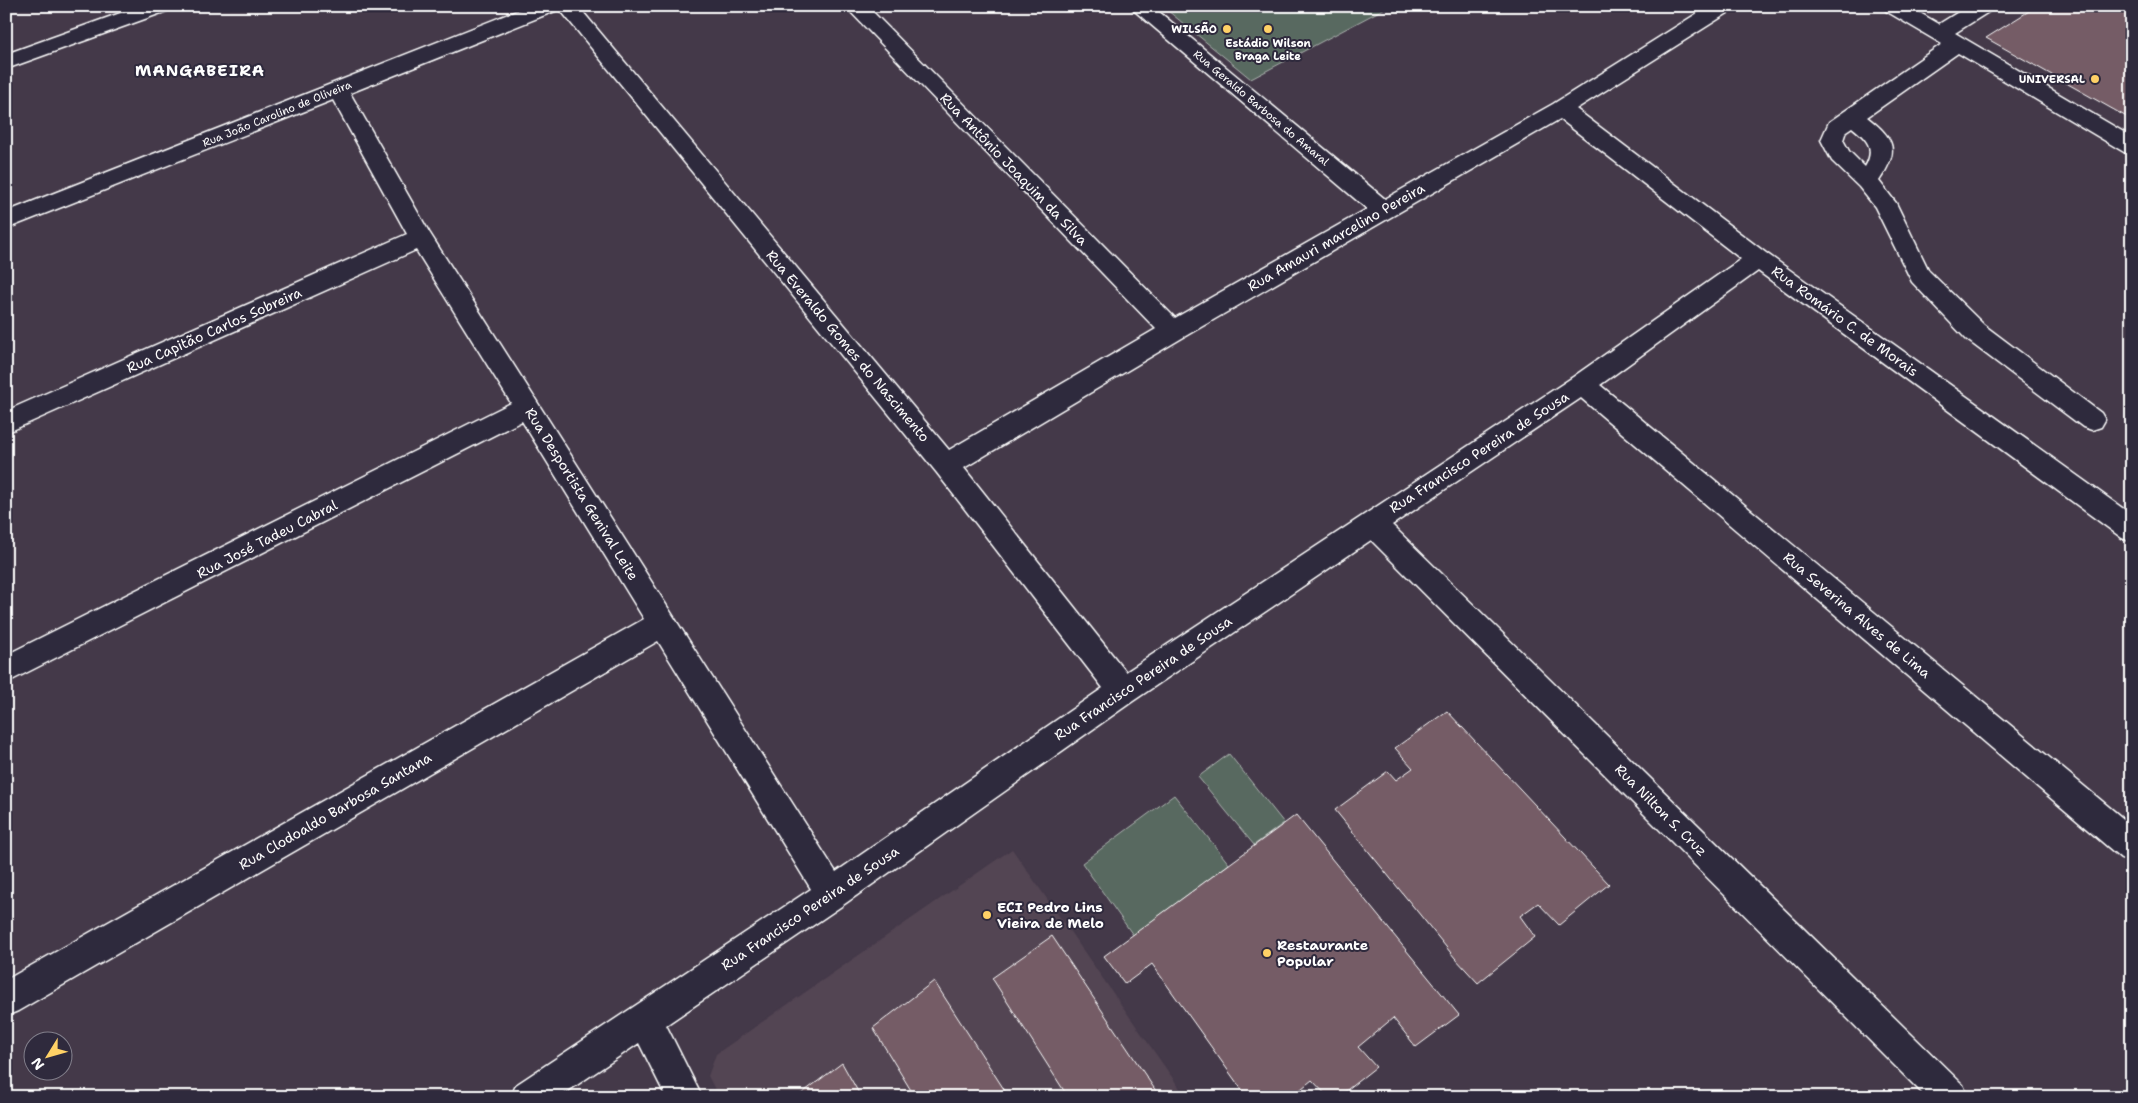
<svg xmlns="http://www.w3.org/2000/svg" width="2138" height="1103" font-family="'Shantell Sans',sans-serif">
  <rect width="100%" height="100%" fill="#443949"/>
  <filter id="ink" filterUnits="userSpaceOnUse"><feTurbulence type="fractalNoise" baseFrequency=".02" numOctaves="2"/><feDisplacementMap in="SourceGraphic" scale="10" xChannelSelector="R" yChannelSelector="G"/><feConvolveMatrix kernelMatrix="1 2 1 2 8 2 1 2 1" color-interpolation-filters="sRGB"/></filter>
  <g filter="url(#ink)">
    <polygon fill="#524452" points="1012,849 1186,1097 719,1097 708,1076 716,1054"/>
    <g fill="#596960" stroke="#acb4b0">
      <polygon points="1162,6 1389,6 1251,79"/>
      <polygon points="1229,754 1284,823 1254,845 1198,777"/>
      <polygon points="1174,795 1229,864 1133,935 1082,863"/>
    </g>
    <g fill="#745c66" stroke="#fff">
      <polygon points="2037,6 2132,6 2132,120 1986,38"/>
      <polygon points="1447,711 1609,884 1559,925 1538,903 1520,916 1535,937 1478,983 1455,958 1335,810 1388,771 1396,780 1413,768 1395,748"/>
      <polygon points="1296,815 1459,1015 1416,1047 1393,1018 1358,1047 1376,1067 1338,1097 1328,1097 1312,1080 1291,1097 1247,1097 1152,964 1125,984 1104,956"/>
      <polygon points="1052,936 1160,1097 1068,1097 992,978"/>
      <polygon points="934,981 1009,1097 915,1097 873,1028"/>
      <polygon points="842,1063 861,1097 797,1097"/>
    </g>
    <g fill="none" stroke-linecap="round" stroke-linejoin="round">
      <defs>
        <g id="minor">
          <polygon points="140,6 170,6 167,11 6,69 6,54"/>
          <path d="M 529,6 L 578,6 L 949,450 L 1156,329 L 845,6 L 867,6 L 1175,318 L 1367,209 L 1129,6 L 1152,6 L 1385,199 L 1553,104 L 1709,6 L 1734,6 L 1731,11 L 1576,109 L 1766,253 L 2132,515 L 2132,542 L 2122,538 L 1758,271 L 1600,385 L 2132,826 L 2132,863 L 2121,858 L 1581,398 L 1392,525 L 1963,1085 L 1968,1097 L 1926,1097 L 1371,540 L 1133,701 L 843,905 L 666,1025 L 702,1097 L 666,1097 L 639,1043 L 559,1097 L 511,1097 L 516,1085 L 811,889 L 658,641 L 18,1011 L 6,1016 L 6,980 L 644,619 L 522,421 L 6,683 L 6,655 L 511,403 L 416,250 L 6,433 L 6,411 L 407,234 L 333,100 L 6,229 L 6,212 ZM 558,7 L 937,473 L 1103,688 L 836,872 L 429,232 L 350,93 L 555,11 ZM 1560,119 L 1741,259 L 1573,377 L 1126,672 L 964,468 L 1182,338 Z"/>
          <path d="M 1883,6 L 1908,6 L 1939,24 L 1968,6 L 1993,6 L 1990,11 L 1955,33 L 2132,137 L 2132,155 L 2124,152 L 1958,53 L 1867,117 C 1895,139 1900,150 1879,181 L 1896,203 L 1929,271 L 1984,325 L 2101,413 L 2105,420 L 2101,427 L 2092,430 L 2083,427 L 1966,339 L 1912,282 L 1875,207 L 1859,187 L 1832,161 L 1821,140 L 1829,122 L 1942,44 L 1886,11 ZM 1852,127 C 1867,139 1876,148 1865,167 L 1849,151 L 1843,140 L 1846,131 Z"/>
        </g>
      </defs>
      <use href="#minor" stroke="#fff" stroke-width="3"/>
      <use href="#minor" fill="#2f2a3d" fill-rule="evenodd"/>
    </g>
  </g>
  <g fill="#ffd166" stroke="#2f2a3d" stroke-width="2">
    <circle cx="1227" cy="29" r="5"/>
    <circle cx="1268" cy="29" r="5"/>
    <circle cx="2095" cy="79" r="5"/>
    <circle cx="987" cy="915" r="5"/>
    <circle cx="1267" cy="953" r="5"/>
  </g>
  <g text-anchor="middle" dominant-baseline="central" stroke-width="4" stroke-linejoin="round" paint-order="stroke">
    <g font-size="11" font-weight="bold" fill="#fff" stroke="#2f2a3d" text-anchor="end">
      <text x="1217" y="29">WILSÃO</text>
      <text x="1268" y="43" text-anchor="middle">Estádio Wilson<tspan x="1268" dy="13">Braga Leite</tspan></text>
      <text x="2085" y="79">UNIVERSAL</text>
    </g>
    <g font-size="11" fill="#fff" stroke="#2f2a3d">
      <text transform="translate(1261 108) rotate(40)">Rua Geraldo Barbosa do Amaral</text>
      <text transform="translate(277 114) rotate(-22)">Rua João Carolino de Oliveira</text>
    </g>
    <g font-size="14" fill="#fff" stroke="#2f2a3d">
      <text transform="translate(1014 169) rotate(46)">Rua Antônio Joaquim da Silva</text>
      <text transform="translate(1336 237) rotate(-30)">Rua Amauri marcelino Pereira</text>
      <text transform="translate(1845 321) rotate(36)">Rua Romário C. de Morais</text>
      <text transform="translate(214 330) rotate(-24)">Rua Capitão Carlos Sobreira</text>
      <text transform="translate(848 346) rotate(50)">Rua Everaldo Gomes do Nascimento</text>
      <text transform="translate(1479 452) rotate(-33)">Rua Francisco Pereira de Sousa</text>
      <text transform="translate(582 494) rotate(58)">Rua Desportista Genival Leite</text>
      <text transform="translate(267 539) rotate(-27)">Rua José Tadeu Cabral</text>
      <text transform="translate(1857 615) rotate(40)">Rua Severina Alves de Lima</text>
      <text transform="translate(1143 678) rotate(-34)">Rua Francisco Pereira de Sousa</text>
      <text transform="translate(1661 810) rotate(45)">Rua Nilton S. Cruz</text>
      <text transform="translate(335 811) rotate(-30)">Rua Clodoaldo Barbosa Santana</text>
      <text transform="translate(810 908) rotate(-34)">Rua Francisco Pereira de Sousa</text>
    </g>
    <g font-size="14" font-weight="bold" fill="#fff" stroke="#2f2a3d" text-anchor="start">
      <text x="997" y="907">ECI Pedro Lins<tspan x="997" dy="16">Vieira de Melo</tspan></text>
      <text x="1277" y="945">Restaurante<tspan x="1277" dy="16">Popular</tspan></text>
    </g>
    <g font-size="16" font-weight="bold" letter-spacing="1" fill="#fff" stroke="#2f2a3d">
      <text x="200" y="70">MANGABEIRA</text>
    </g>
  </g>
  <rect width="2138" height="1103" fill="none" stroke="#2f2a3d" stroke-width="25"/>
  <rect x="12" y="12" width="2113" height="1078" fill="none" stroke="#fff" stroke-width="2" filter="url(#ink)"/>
  <g transform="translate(48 1056) rotate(233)"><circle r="24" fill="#2f2a3d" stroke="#827f8b"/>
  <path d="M0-4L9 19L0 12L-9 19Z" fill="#ffd166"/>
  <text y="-8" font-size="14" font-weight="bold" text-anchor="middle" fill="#ffffff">N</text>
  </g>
</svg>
